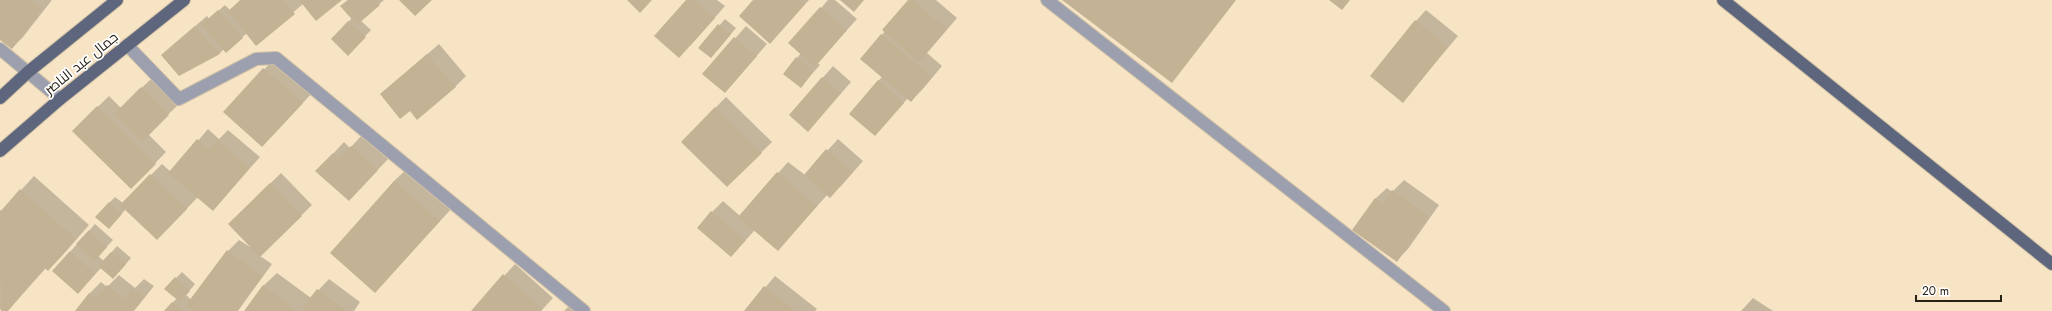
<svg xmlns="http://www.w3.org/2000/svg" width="2052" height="311" font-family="Jost,Cairo,sans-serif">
  <rect width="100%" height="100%" fill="#f6e4c5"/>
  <g fill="#0003">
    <polygon points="0,0 52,0 23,37 12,48 0,39"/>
    <polygon points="240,0 340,0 303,4 256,44 247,33 226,52 224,49 219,54 173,45 207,16 209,19 225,5 230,10"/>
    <polygon points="348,0 384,0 360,20 371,30 348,54 332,39 352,18 342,6"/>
    <polygon points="688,0 717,0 725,6 690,46"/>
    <polygon points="754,0 809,0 781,31"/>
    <polygon points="828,0 835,0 857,19 817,63 820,65 801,86 797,58 801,53 821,8"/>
    <polygon points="909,0 936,0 957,18 927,53 942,66 922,90 911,100 908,98 875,135 878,81 883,76 882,35"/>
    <polygon points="1426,10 1458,36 1403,101 1416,21"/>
    <polygon points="725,19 736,28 717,51 700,48"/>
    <polygon points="746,26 767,44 725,92 704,74"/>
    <polygon points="439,44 466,76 455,87 410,110 381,94"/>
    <polygon points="275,58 313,92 273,135 224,112"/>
    <polygon points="833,66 851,82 808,131 790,115"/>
    <polygon points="153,77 179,104 148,134 166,152 131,188 73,131 109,96 121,108"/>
    <polygon points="726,97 772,142 727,186 682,142"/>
    <polygon points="208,129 219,139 228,130 260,157 213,209 198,197 157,239 126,209 115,221 109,203 115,197 123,203 162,164 171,172"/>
    <polygon points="362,135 388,159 360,189 317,171 344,142 350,148"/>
    <polygon points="838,139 863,161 841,186 828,194 778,250 755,230 731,256 712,212 723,201 740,216 788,162 805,175"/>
    <polygon points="408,168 453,207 375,292 394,181"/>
    <polygon points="281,173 312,205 260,256 272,264 238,311 165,311 177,298 176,278 182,272 195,284 186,295 192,300 228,251 239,240 255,250 240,213"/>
    <polygon points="34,176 89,225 62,256 48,270 46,268 7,311 2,311 0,309 0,210 2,211"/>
    <polygon points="1404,180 1439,205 1408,249 1397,260 1354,229 1376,198 1387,188 1392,192"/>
    <polygon points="95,224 113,240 98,256 104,261 117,246 131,258 119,272 101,268 78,293 70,252"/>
    <polygon points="515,264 553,298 541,311 472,311"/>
    <polygon points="277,273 311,298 329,279 360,302 354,311 245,311 263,286"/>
    <polygon points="119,275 135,288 144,279 154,286 134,311 78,311 90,293 101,282 107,287"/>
    <polygon points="775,276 817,309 815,311 745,311"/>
    <polygon points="1753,298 1773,311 1741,311"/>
    <polygon points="575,300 587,311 564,311"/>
  </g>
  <g fill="#c4b295">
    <polygon points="0,0 29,0 42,10 12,49 0,40"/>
    <polygon points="241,0 284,0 295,14 256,46 228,11"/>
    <polygon points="299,0 342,0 316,21"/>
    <polygon points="348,0 376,0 380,5 357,25 340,6"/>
    <polygon points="399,0 432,0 415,16"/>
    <polygon points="627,0 652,0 640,13"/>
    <polygon points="686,0 694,0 715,18 679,58 654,36"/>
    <polygon points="753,0 800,0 805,4 770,44 739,16"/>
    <polygon points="840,0 864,0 854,12"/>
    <polygon points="908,0 913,0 947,29 919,62 882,30"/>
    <polygon points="1062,0 1236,0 1172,83"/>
    <polygon points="1329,0 1350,0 1342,10"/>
    <polygon points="820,7 847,30 815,67 788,43"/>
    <polygon points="218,10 243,38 226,53 201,25"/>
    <polygon points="1415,20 1448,47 1403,103 1370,76"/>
    <polygon points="348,21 366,37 348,56 331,39"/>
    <polygon points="718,24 731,34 711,58 698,48"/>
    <polygon points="195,26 220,54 179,76 161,55"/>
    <polygon points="881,34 932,77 911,102 860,59"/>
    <polygon points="734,37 757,56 725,93 702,74"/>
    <polygon points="427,54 456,87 417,120 410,111 400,119 380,94"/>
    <polygon points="796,57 814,71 801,88 783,74"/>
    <polygon points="263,68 303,103 262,147 223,112"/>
    <polygon points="822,77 841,93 808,132 789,115"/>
    <polygon points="878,80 904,103 875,136 849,114"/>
    <polygon points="141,87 169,115 142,142 114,114"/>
    <polygon points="97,106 156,164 131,189 72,131"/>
    <polygon points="715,107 762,153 727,187 681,142"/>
    <polygon points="197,139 209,150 217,140 250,168 213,211 168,173"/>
    <polygon points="351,146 378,170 349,201 315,171 333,153 339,158"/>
    <polygon points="826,149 853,172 830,198 804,175"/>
    <polygon points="777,172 817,206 778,251 738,217"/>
    <polygon points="150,174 187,209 157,240 120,205"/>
    <polygon points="394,181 440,221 375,293 330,253"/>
    <polygon points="270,183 302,216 260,257 228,224"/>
    <polygon points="20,189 76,239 48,271 45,268 8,311 1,311 0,212"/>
    <polygon points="1392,190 1429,216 1397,262 1352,230 1375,198 1383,203"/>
    <polygon points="109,202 122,214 109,229 95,217"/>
    <polygon points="711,211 746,240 731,257 697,228"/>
    <polygon points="89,230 107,247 95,261 76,244"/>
    <polygon points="227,250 262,276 236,311 194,311 186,305"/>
    <polygon points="70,251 95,274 78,294 52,271"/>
    <polygon points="111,252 126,264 113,279 98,266"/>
    <polygon points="503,274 543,309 541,311 471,311"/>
    <polygon points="175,277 190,291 180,302 164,289"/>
    <polygon points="107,285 125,299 132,289 144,297 133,311 75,311 89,293 97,298"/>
    <polygon points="263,285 297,311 244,311"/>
    <polygon points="764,286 795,311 744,311"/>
    <polygon points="317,289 347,311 306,311 302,308"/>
    <polygon points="172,302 182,311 164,311"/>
  </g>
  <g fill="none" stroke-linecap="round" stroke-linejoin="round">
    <defs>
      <g id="minor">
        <polyline points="1047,0 1444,311"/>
        <polyline points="127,45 179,99 256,59 276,58 584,311"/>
        <polyline points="0,49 60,99"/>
      </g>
      <g id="major">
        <polyline points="1723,0 2052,264"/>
        <polyline points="0,98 28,72 117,0"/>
        <polyline points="0,151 60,99 184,0"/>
      </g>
    </defs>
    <use href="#minor" stroke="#d1c1a6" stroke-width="14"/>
    <use href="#major" stroke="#d1c1a6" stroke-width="14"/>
    <use href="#minor" stroke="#9ca0ae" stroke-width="12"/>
    <use href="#major" stroke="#5e667d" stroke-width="12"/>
  </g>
  <g text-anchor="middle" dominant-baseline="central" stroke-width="3.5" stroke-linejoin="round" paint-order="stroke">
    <g font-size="14" fill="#282116" stroke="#fff">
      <text transform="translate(81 63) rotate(-39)">جمال عبد الناصر</text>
    </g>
  </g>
  <path d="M1916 295v6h85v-6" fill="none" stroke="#282116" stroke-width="2"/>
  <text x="1922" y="295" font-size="12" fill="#282116" stroke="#ffffff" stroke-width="3" paint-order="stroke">20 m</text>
</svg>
